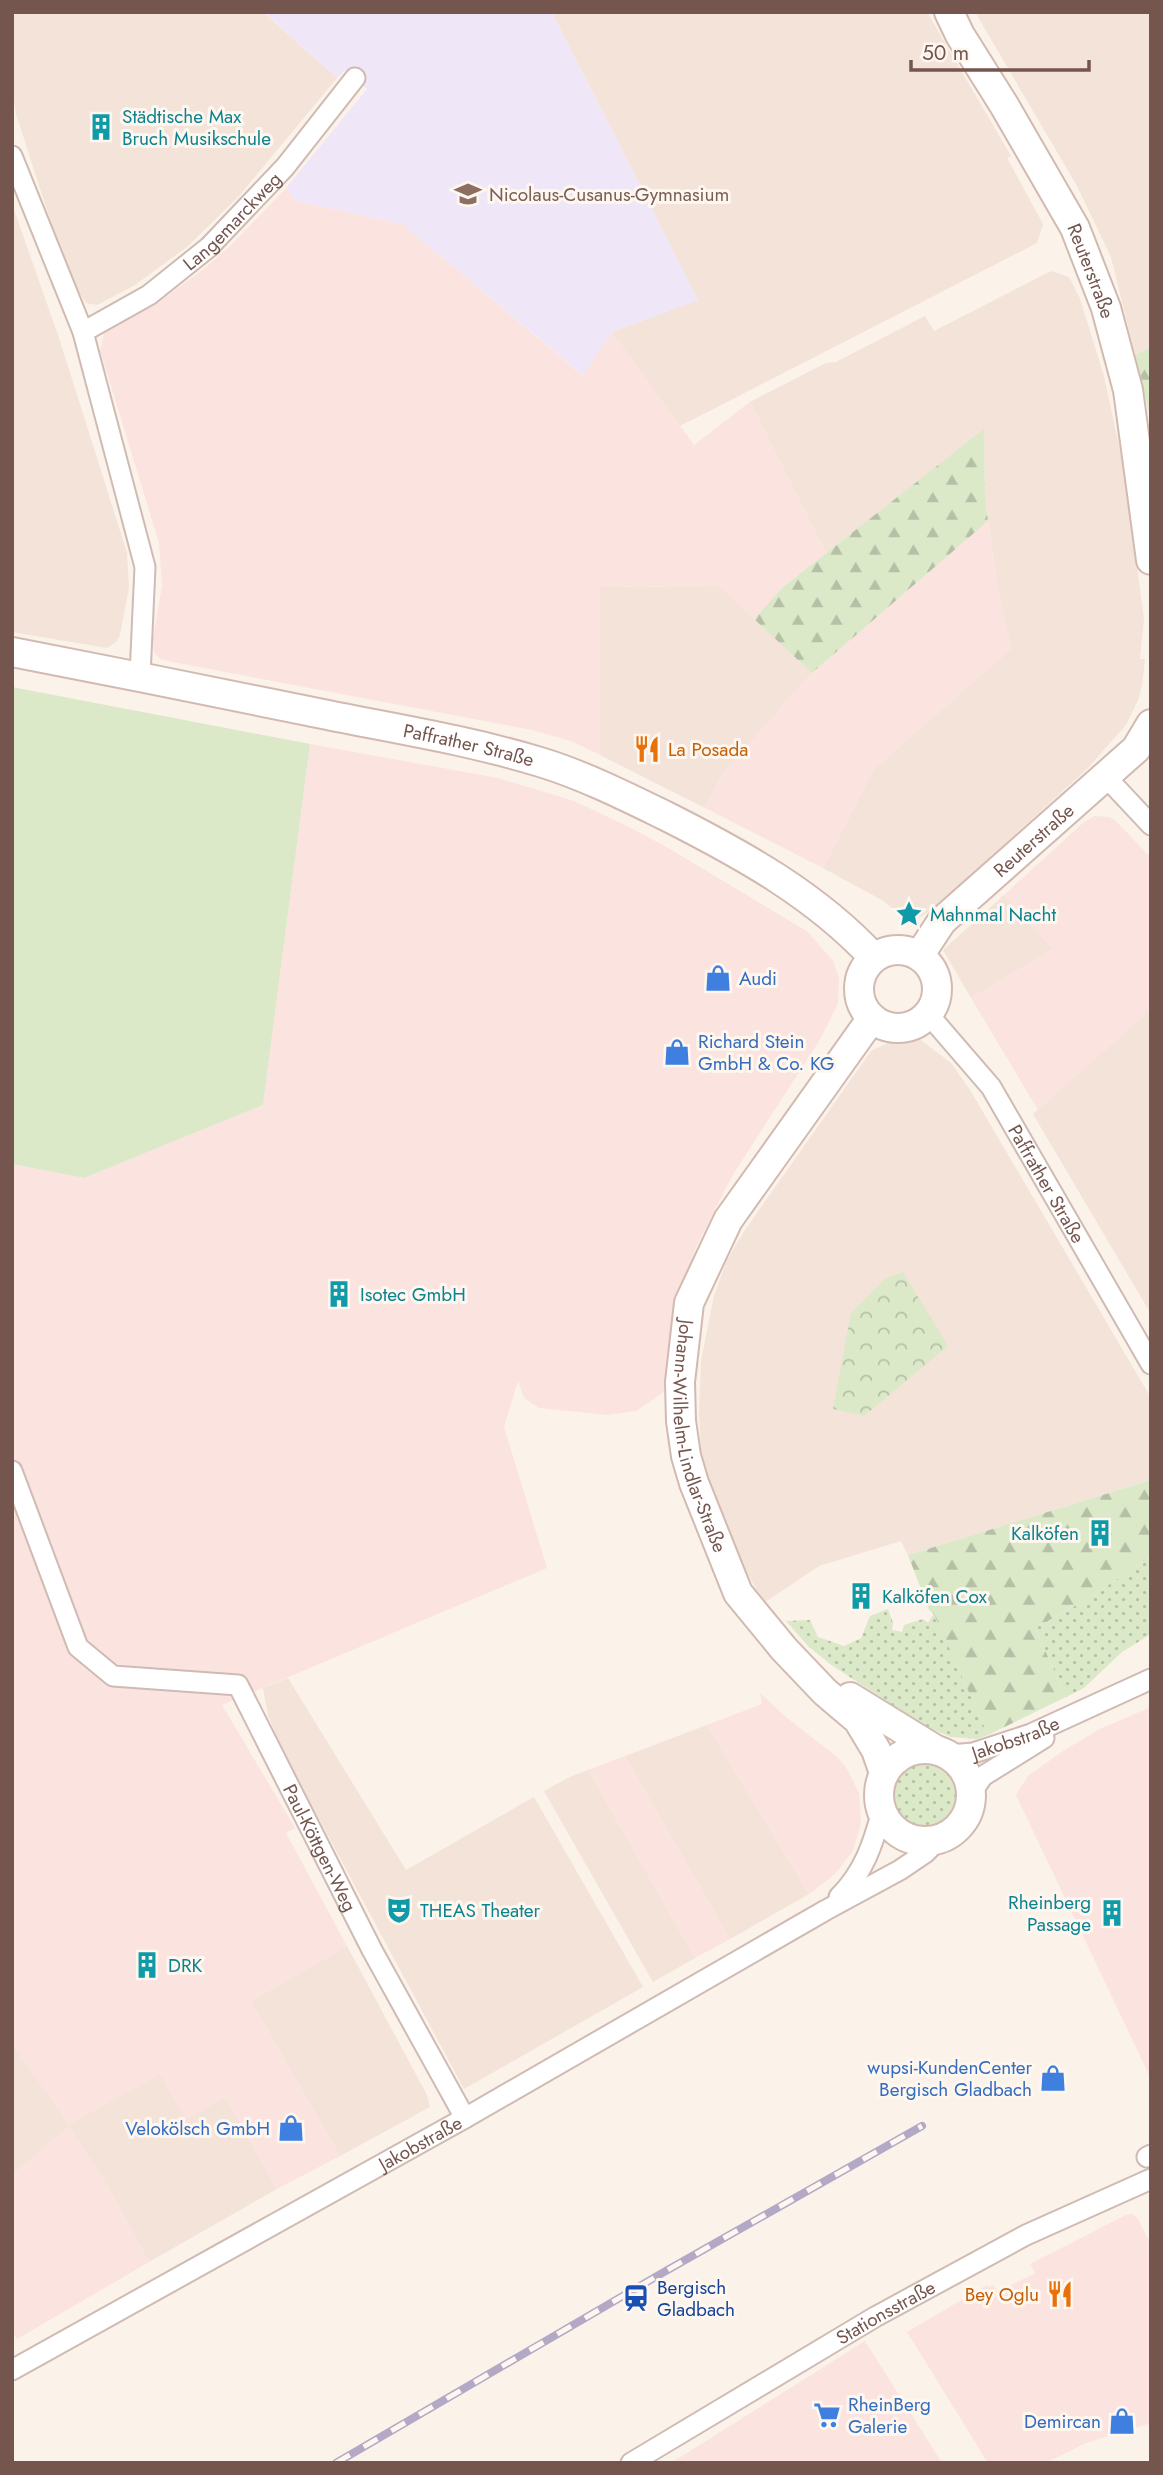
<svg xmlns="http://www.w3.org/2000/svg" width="1163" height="2475" font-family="Jost,sans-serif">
  <defs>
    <pattern id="grass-dots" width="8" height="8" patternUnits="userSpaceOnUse" patternTransform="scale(1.75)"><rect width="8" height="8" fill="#dbe9c9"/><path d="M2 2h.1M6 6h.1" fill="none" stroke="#b6c0a6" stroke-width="1.8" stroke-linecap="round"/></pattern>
    <pattern id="forest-firs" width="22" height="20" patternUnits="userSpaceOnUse" patternTransform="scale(1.75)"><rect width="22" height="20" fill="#dbe9c9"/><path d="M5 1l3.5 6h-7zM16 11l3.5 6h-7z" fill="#b6c0a6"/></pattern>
    <pattern id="park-crowns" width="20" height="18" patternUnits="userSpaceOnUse" patternTransform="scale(1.75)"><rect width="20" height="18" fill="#dbe9c9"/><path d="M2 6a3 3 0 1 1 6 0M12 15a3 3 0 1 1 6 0" fill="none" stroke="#b6c0a6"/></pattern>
  </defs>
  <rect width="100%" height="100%" fill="#fbf2ea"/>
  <g fill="#f3e3d9">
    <polygon points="12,12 263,12 337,78 239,196 188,246 135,285 97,305 86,303 67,272 16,114 12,86"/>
    <polygon points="552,12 927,12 1011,156 1007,158 1043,224 1037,243 680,426 612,332 698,300"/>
    <polygon points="975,12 1151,12 1151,347 1135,355 1111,257 1077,186"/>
    <polygon points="12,204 60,341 127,553 129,588 120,635 116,642 107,648 12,632"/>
    <polygon points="1051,271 1069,277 1080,299 1104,376 1124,469 1144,619 1140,659 1145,659 1142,686 1138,700 1126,725 1087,769 933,909 919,918 904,918 882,900 823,868 874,769 1011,649 997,584 985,497 984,430 826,553 750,402 826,363 836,362 925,316 934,331"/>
    <polygon points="719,586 812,673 721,776 705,808 600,755 600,587"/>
    <polygon points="1004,895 1053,949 971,998 943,950"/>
    <polygon points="1151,1009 1151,1314 1033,1114"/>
    <polygon points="917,1037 951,1063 970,1090 1151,1398 1151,1480 908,1555 901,1541 819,1566 764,1603 732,1546 712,1496 701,1450 699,1413 701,1361 714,1296 727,1260 745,1230 871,1051 896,1039"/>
    <polygon points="288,1678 406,1870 534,1797 643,1987 464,2089 282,1750 268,1715 263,1688"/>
    <polygon points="707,1725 809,1894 730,1939 625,1756"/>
    <polygon points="588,1770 695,1958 653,1982 544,1791 572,1776"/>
    <polygon points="347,1946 427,2095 430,2107 340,2156 251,2001"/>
    <polygon points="12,2045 14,2048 160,2075 225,2097 277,2189 149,2262 110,2190 69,2126 12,2175"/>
  </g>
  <g fill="#fbe3df">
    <polygon points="286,188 296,201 402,224 582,375 612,332 694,445 750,402 826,553 783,587 754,619 719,586 600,587 600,755 571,741 532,730 162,660 155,654 152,644 162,586 159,543 100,350 105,331 153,306 204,269 231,245"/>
    <polygon points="988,521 997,584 1011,649 874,769 823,868 705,808 721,776 803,681"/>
    <polygon points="310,744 498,778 574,801 633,829 670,849 808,932 833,961 839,977 838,1003 821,1038 732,1176 696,1247 673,1321 664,1392 636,1411 607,1415 539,1408 524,1398 518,1381 504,1427 547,1568 222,1705 295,1828 286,1833 347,1946 251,2001 340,2156 277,2189 225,2098 186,2120 160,2075 69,2125 110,2190 149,2262 17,2339 12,2331 12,2175 69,2125 12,2045 12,1164 84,1178 263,1105"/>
    <polygon points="1095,816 1109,817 1116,821 1151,858 1151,1009 1038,1110 971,998 1053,949 1004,895 1084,822"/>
    <polygon points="760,1693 787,1718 836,1756 846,1767 859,1793 861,1823 853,1851 835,1874 809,1894 707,1725 762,1704"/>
    <polygon points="1151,1707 1151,2079 1016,1795 1028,1776 1063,1751 1100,1729"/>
    <polygon points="625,1756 730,1939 695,1958 588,1770"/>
    <polygon points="1132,2214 1138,2219 1151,2245 1151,2423 1086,2443 1045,2463 988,2463 907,2332 987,2285 989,2287 993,2285 998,2292 1035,2273 1030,2264 1126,2215"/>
    <polygon points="865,2341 942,2463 671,2463"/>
  </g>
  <polygon fill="#efe6f8" points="264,12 552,12 698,300 612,332 583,375 402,224 296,201 286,188 367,89 345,70 337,78"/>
  <g fill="url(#grass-dots)">
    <polygon points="1151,1556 1151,1634 1122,1652 1084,1688 1066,1697 1035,1628 1089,1598"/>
    <polygon points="888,1609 893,1623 892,1630 902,1632 904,1625 923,1619 928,1623 934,1613 988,1735 977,1739 951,1737 926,1727 830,1664 809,1647 786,1621 810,1620 818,1637 844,1646 861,1638 870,1616"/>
    <circle cx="925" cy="1795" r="32"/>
  </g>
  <g fill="url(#forest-firs)">
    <polygon points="1151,347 1151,421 1135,355"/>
    <polygon points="984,429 985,497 988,521 812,673 754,619 783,587"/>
    <polygon points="1151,1480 1151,1556 1089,1598 1035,1628 1066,1697 988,1735 934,1614 929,1610 908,1555"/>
  </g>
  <polygon fill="url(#park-crowns)" points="903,1272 948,1346 864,1416 833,1409 851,1313 885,1279"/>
  <polygon fill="#dbe9c9" points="12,687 310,744 263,1105 84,1178 12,1164"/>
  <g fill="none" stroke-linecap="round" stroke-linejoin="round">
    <defs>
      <g id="street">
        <polyline points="12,156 83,332 145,567 140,676"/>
        <path id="s1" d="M 83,332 L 149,295 L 209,247 L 285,167 L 355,78"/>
        <polyline points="1106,777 1151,825"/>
        <path id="s2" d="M 928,1014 L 991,1087 L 1151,1364"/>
        <path id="s3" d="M 12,1471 L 78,1647 L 113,1676 L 238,1685 L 372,1950 L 465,2118"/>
        <path id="s4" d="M 950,1755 L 973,1753 L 1031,1734 L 1151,1679"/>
        <polyline points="971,1793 983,1776 1044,1738"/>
        <path d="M 839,1897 C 864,1872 873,1844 882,1811"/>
        <polyline points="1147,2157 1151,2155"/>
        <path id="s5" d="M 12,2370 L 465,2118 L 826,1910 L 900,1870 L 925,1853 L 939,1839"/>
        <path id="s6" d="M 631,2463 L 875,2317 L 1026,2235 L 1151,2179"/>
      </g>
      <g id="secondary">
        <path id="s7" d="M 949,12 L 960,35 L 1004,105 L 1075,228 L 1106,308 L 1128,390 L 1151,560"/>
        <path id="s8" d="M 12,652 C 111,671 209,691 308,711 C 384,727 465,739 540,762 C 583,775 625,796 666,816 C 741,854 816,895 874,958"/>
        <circle cx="898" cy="989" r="39"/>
        <path id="s9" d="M 919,956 L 942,921 L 1136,749 L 1151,724"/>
        <path id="s10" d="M 872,1018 L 728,1220 L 689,1303 L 680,1382 L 681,1421 L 686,1456 L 694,1483 L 738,1593 L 784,1649 L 825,1692 L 858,1720 L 876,1750 L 884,1773"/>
        <polyline points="850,1697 936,1750"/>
        <circle cx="925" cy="1795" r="46"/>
      </g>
    </defs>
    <use href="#street" stroke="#cfbbb3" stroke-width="23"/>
    <use href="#secondary" stroke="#d2bab1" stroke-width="32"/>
    <use href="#street" stroke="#fff" stroke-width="19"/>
    <use href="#secondary" stroke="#fff" stroke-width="28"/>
    <defs>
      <polyline id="rail" points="336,2463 664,2272 922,2126"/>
    </defs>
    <use href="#rail" stroke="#b3a8c5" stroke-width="8"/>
    <use href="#rail" stroke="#fef7f0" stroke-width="5" stroke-dasharray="16" stroke-linecap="butt"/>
  </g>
  <defs>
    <symbol id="building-bare" viewBox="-9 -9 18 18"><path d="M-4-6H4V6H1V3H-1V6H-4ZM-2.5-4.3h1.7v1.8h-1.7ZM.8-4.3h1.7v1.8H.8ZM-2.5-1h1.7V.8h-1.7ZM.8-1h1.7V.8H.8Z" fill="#0f9aa8" stroke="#fef7f0" stroke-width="2.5" paint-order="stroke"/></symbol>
    <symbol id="school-bare" viewBox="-9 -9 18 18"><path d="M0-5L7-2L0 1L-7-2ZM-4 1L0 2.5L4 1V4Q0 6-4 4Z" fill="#8d6e63" stroke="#fef7f0" stroke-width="2.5" paint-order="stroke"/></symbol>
    <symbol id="restaurant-bare" viewBox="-9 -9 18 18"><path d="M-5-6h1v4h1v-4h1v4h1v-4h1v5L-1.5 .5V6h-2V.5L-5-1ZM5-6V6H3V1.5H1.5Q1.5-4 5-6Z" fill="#e8710a" stroke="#fef7f0" stroke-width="2.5" paint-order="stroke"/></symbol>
    <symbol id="sight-bare" viewBox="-9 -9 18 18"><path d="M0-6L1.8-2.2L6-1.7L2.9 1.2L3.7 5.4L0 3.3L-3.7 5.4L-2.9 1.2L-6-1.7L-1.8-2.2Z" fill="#0f9aa8" stroke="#fef7f0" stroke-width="2.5" paint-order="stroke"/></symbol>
    <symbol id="shop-bare" viewBox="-9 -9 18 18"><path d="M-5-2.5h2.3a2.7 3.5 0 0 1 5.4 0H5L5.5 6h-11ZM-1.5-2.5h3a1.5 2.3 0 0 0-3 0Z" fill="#3f7fe0" stroke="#fef7f0" stroke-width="2.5" paint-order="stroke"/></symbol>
    <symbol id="theatre-bare" viewBox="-9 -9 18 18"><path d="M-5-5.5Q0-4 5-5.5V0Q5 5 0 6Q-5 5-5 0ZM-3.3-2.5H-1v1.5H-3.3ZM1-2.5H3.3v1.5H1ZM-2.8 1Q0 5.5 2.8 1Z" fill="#0f9aa8" stroke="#fef7f0" stroke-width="2.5" paint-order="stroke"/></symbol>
    <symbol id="station-bare" viewBox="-9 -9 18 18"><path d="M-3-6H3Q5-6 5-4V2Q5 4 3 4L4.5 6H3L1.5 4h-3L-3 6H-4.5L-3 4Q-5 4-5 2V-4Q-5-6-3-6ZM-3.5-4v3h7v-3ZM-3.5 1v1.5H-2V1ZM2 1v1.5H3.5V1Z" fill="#1a4fb4" stroke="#fef7f0" stroke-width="2.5" paint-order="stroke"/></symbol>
    <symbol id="supermarket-bare" viewBox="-9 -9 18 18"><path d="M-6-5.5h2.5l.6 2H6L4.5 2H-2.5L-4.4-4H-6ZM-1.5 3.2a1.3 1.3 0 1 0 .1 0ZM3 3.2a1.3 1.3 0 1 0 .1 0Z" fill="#3f7fe0" stroke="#fef7f0" stroke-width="2.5" paint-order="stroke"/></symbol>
  </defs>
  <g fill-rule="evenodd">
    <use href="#building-bare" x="82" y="108" width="38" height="38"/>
    <use href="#school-bare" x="449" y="175" width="38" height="38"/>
    <use href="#restaurant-bare" x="628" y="730" width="38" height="38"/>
    <use href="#sight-bare" x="890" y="895" width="38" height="38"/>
    <use href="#shop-bare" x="699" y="959" width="38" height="38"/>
    <use href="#shop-bare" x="658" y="1033" width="38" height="38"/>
    <use href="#building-bare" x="320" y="1275" width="38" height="38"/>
    <use href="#building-bare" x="1081" y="1514" width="38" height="38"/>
    <use href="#building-bare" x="842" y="1577" width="38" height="38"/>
    <use href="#theatre-bare" x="380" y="1891" width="38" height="38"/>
    <use href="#building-bare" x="1093" y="1894" width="38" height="38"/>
    <use href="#building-bare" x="128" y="1946" width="38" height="38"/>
    <use href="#shop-bare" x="1034" y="2059" width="38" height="38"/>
    <use href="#shop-bare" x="272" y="2109" width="38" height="38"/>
    <use href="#restaurant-bare" x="1041" y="2275" width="38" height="38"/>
    <use href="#station-bare" x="617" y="2279" width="38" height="38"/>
    <use href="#supermarket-bare" x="808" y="2396" width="38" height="38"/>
    <use href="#shop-bare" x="1103" y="2402" width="38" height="38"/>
  </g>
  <g text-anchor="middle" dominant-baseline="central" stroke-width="6" stroke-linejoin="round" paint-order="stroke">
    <g font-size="19" fill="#0d838f" stroke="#fef7f0" text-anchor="start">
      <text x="122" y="116">Städtische Max<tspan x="122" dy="22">Bruch Musikschule</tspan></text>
      <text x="930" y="914">Mahnmal Nacht</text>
      <text x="360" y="1294">Isotec GmbH</text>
      <text x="1079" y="1533" text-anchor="end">Kalköfen</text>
      <text x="882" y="1596">Kalköfen Cox</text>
      <text x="1091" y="1902" text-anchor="end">Rheinberg<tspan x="1091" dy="22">Passage</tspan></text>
      <text x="420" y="1910">THEAS Theater</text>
      <text x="168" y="1965">DRK</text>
    </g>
    <g font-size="19" fill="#785e54" stroke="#fef7f0" text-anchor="start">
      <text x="489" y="194">Nicolaus-Cusanus-Gymnasium</text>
    </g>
    <g font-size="19" fill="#75564f" stroke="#fef7f0">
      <text stroke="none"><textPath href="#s1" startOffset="187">Langemarckweg</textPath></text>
      <text stroke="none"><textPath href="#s7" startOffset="296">Reuterstraße</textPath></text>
      <text stroke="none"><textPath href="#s8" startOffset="466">Paffrather Straße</textPath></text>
      <text stroke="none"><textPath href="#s9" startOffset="164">Reuterstraße</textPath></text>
      <text stroke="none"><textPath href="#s2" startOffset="208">Paffrather Straße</textPath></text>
      <text stroke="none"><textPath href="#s10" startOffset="476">Johann-Wilhelm-Lindlar-Straße</textPath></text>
      <text stroke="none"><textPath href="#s4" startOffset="68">Jakobstraße</textPath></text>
      <text stroke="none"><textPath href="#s3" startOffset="541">Paul-Köttgen-Weg</textPath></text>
      <text stroke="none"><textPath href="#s5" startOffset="467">Jakobstraße</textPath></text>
      <text stroke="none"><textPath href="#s6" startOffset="296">Stationsstraße</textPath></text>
    </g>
    <g font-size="19" fill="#c56008" stroke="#fef7f0" text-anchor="start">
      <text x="668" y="749">La Posada</text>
      <text x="1039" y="2294" text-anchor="end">Bey Oglu</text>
    </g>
    <g font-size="19" fill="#366cbe" stroke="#fef7f0" text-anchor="start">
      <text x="739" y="978">Audi</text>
      <text x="698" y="1041">Richard Stein<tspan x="698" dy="22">GmbH &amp; Co. KG</tspan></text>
      <text x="1032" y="2067" text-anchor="end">wupsi-KundenCenter<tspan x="1032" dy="22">Bergisch Gladbach</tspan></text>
      <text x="270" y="2128" text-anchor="end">Velokölsch GmbH</text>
      <text x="848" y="2404">RheinBerg<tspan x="848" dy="22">Galerie</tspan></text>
      <text x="1101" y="2421" text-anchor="end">Demircan</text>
    </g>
    <g font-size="19" fill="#164399" stroke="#fef7f0" text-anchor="start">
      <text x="657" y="2287">Bergisch<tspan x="657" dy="22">Gladbach</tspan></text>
    </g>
  </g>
  <rect width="1163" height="2475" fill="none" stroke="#75564f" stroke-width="28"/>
  <path d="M911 60v10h178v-10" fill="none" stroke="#75564f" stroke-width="3.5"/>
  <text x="922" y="60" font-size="21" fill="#75564f" stroke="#fef7f0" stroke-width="5" paint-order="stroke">50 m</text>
</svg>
